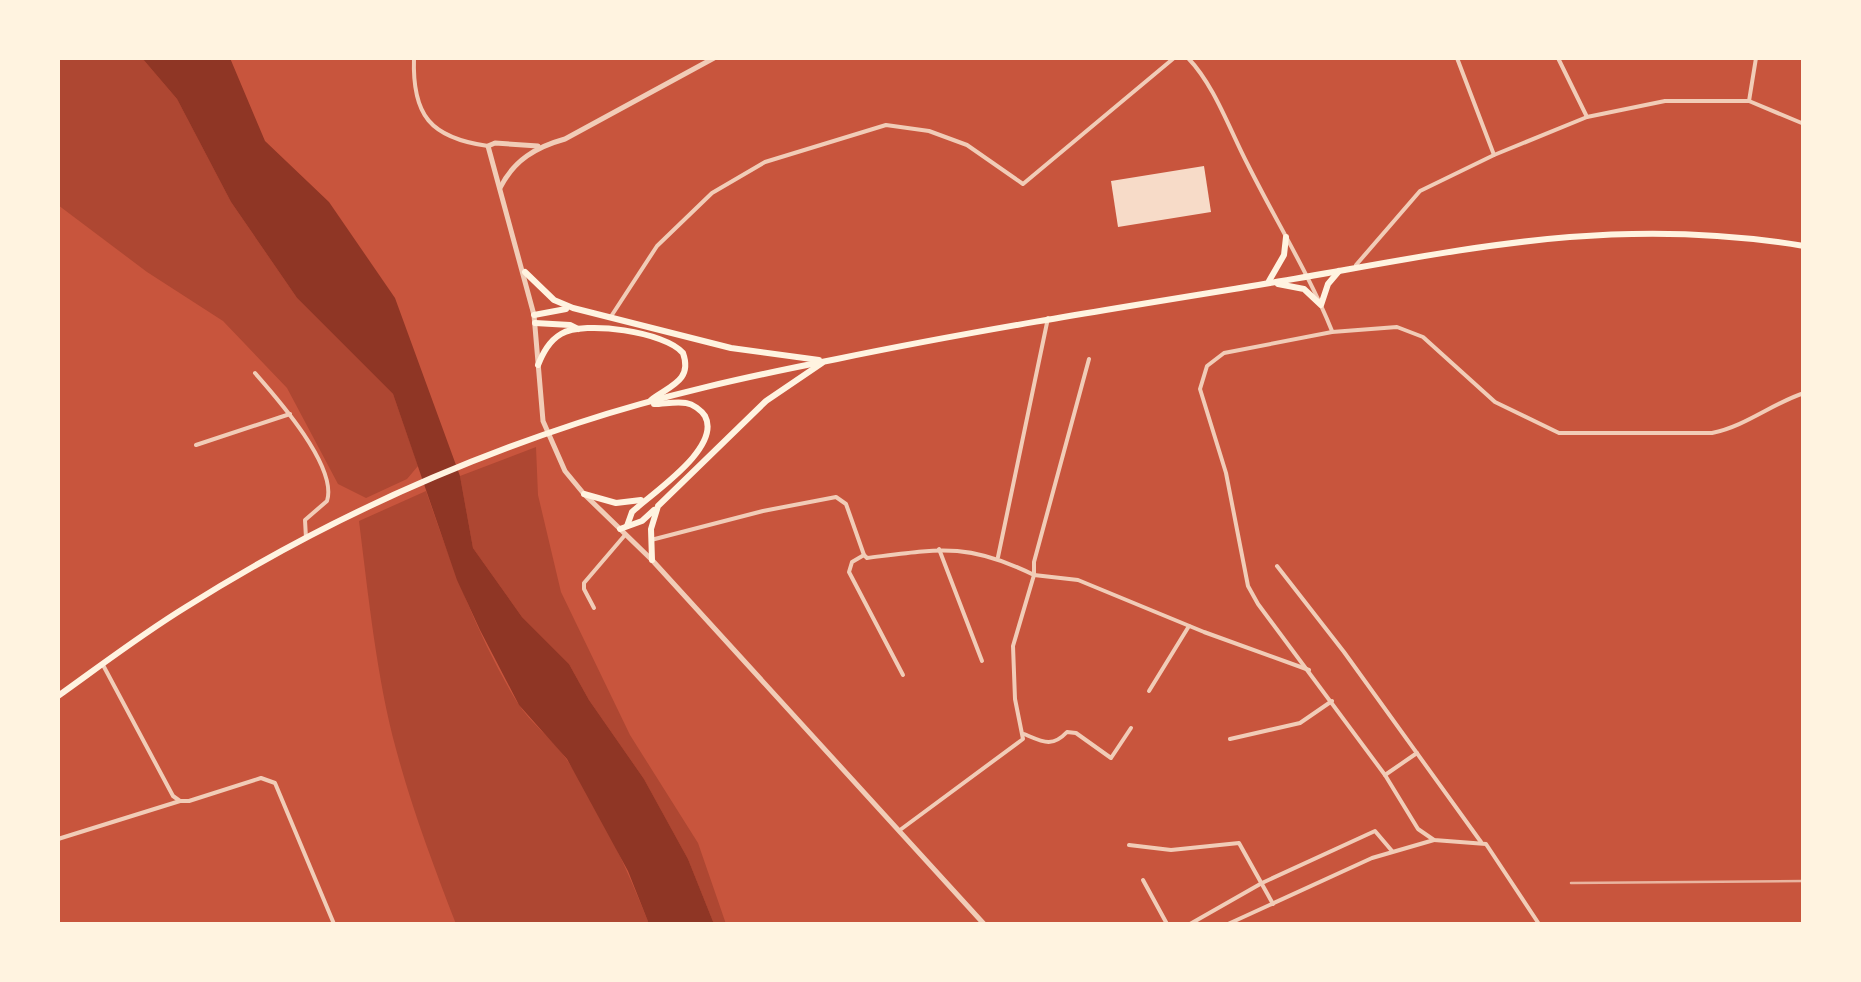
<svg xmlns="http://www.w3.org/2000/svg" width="1861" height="982" font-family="'Exo 2',sans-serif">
  <rect width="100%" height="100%" fill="#c8553d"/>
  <g fill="#ae4732">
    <polygon points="58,58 142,58 177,99 231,202 297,298 393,394 418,466 407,479 366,498 338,484 287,388 223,321 147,272 58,205"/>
    <polygon points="536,447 538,495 561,592 630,735 698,843 726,924 714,924 688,859 644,779 589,700 569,664 522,617 473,548 460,476"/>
    <path d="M 426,491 C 451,564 477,636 517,702 C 531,724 553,739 567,760 C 601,810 627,869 649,924 L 456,924 C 434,867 412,809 396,749 C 377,680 368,593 359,521 Z"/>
  </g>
  <polygon fill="#8f3625" points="142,58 230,58 265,141 329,202 395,298 460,476 473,548 522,617 569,664 589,700 644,779 688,859 714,924 649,924 628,871 567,759 519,705 480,630 457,580 393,394 297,298 231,202 177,99"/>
  <polygon fill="#f7dbc8" points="1204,166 1211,212 1118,227 1111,181"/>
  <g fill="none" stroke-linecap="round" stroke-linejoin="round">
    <g stroke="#f1ccb7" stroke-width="4">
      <path d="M 414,58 C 412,115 430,138 488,146"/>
      <path d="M 1188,58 C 1215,86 1230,131 1248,165 C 1276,221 1309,274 1332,331"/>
      <polyline points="1457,58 1494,155"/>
      <polyline points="1558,58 1587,117"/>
      <polyline points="1749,101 1756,58"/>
      <polyline points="1356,265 1420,191 1494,155 1587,117 1665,101 1749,101 1804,124"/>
      <polyline points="610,318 657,246 712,193 765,162 886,125 929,131 967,145 1023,184 1174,58"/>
      <path d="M 255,373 C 277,398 338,467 327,501 L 305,520 L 306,538"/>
      <polyline points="196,445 290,414"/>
      <path d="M 651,540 L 763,511 L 836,497 L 846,504 L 864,555 L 867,558 C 938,549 967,542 1034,575 L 1034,562 L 1089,359"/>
      <polyline points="939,549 982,661"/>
      <polyline points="864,555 852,562 849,572 903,675"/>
      <polyline points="998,557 1048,318"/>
      <polyline points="1277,566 1344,652 1481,842"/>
      <polyline points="594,608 584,589 584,583 625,535"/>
      <polyline points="103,665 173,796 180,801 189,801 261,778 275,783 334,924"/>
      <polyline points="1149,691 1189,626"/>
      <path d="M 1024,734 C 1043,742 1052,748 1067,732 L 1076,733 L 1111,758 L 1131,728"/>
      <polyline points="1230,739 1300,723 1332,701"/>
      <polyline points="1385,775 1417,753"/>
      <polyline points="900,830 1023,739 1015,699 1013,646 1034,575 1078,580 1204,632 1309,670"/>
      <polyline points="58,839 180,801"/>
      <polyline points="1129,845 1171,850 1239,843 1273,904"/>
      <polyline points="1143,880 1167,924"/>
      <polyline points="1190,924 1262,883 1375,831 1392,851"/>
      <polyline points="1228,924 1372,858 1434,840"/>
      <path d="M 1539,924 L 1486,844 L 1434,840 L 1418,829 L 1385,775 L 1258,604 L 1248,586 L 1226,473 L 1200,389 L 1207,366 L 1224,353 L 1332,332 L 1397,327 L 1423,337 L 1495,402 L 1559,433 L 1712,433 C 1746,426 1771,404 1804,393"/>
    </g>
    <g stroke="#f1ccb7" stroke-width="5">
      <polyline points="538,146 495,143 488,146 534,315 543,421 565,471 584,494 652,560 984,924"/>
      <path d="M 500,188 C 514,160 536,147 565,139 L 714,58"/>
    </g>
    <g stroke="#fff3e0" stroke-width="6">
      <polyline points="525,272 554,300 573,308 731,348 819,360"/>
      <polyline points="1269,281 1284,255 1286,237"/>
      <polyline points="1278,284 1304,289 1321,305 1328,284 1339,271"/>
      <polyline points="534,315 566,309"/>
      <polyline points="535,323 570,325 578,329"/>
      <path d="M 538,365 C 543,353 549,341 561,334 C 584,320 666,332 683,353 C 693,381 669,386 651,400"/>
      <polyline points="584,494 616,503 641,500"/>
      <path d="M 627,526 L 632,512 C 652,493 722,448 705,416 C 701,410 693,404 686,403 C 676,401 664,404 654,404"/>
      <polyline points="620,529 642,521 654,510"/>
      <polyline points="652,560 651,529 658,506 766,401 822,363"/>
      <path d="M 58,696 C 100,666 142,634 186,607 C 308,530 441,468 578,423 C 663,395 750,376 837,359 C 973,331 1110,309 1246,287 C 1443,255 1601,212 1804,246"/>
    </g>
    <polyline stroke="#e9b49f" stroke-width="2.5" points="1571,883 1804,881"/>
  </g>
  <rect width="1861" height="982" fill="none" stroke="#fff3e0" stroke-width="120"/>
</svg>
